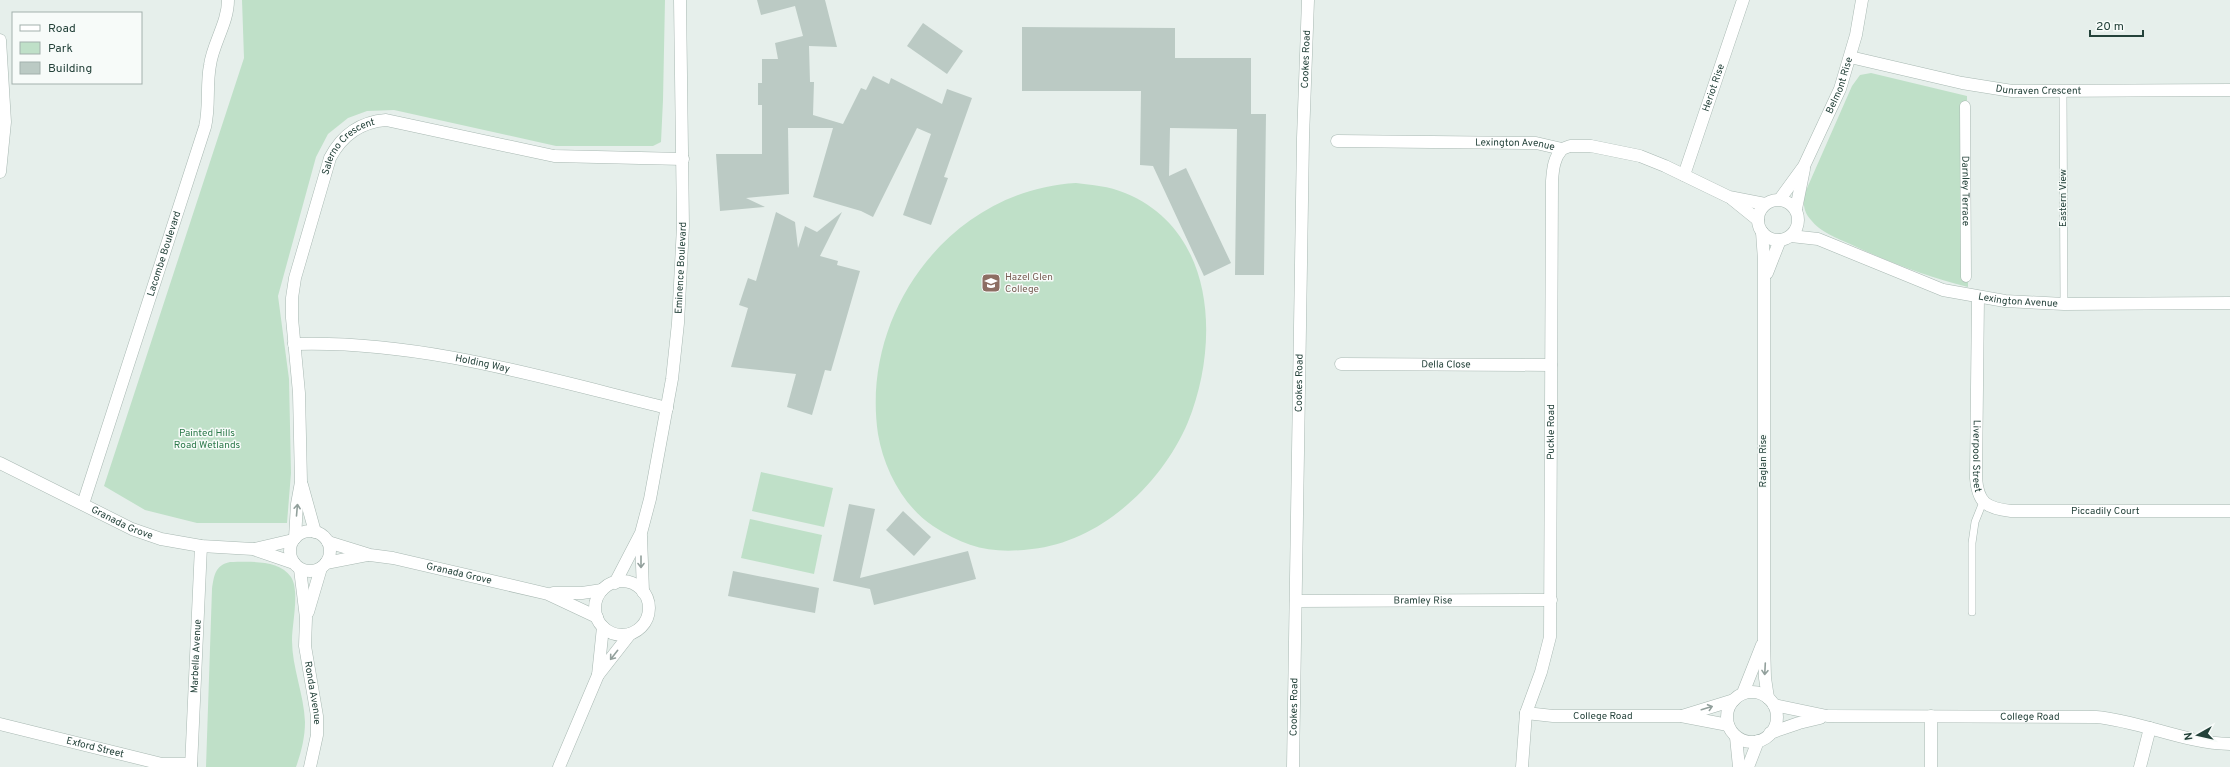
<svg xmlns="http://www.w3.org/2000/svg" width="2230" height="767" font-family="Overpass,sans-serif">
  <rect width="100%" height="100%" fill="#e6efeb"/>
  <g fill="#bfe0c8">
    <polygon points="242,0 665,0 663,100 661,142 653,146 556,146 394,110 367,111 348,118 328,134 316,157 278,296 289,379 291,473 287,523 197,523 145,510 104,486 244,58"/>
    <path d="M 1871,73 L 1967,96 L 1968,287 C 1927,277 1889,262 1850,244 C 1837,238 1820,232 1811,220 C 1804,213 1803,204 1804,195 L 1852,86 L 1860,75 Z"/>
    <path d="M 1076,183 C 1092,185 1109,186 1125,193 C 1216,230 1220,343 1188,422 C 1162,484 1100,542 1032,549 C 993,554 966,548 933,526 C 903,506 884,469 878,434 C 860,312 951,190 1076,183 Z"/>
    <polygon points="761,472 833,488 824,527 752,511"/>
    <polygon points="750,519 822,535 814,574 741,558"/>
    <path d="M 230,562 C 248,562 279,559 291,577 C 300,591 292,624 292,640 C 292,668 304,694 305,722 C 305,738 301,753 296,767 L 206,767 L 212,589 C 214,576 215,565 230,562 Z"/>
  </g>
  <g fill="#bbcac4">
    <polygon points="757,0 825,0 837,47 809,46 810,82 814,82 813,115 843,124 861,88 866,90 873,76 889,84 891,78 942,104 947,89 972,98 944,177 948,178 931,225 903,215 931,134 917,128 873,217 861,211 813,197 833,128 788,128 789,194 746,198 765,207 720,211 716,154 762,154 762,105 758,105 758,83 762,83 762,59 778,59 775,43 803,36 795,6 761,15"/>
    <polygon points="923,23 963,51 947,74 907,46"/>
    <polygon points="1022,27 1175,28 1175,58 1251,58 1251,114 1266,114 1264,275 1235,275 1237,129 1170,128 1169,176 1186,168 1231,263 1204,276 1153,166 1140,165 1141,91 1022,91"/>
    <polygon points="776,212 795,222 798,248 805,226 817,232 842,212 820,256 838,261 837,265 860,271 831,371 825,370 812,415 787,407 796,374 731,367 748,308 739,305 748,278 756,281"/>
    <polygon points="849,504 875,509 860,578 968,551 976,579 874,605 870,589 833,581"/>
    <polygon points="903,511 931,537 914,556 886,530"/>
    <polygon points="733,571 819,588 815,613 728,596"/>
  </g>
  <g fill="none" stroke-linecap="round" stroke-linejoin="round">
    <defs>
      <g id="service">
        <polyline points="2063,91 2064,304"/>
        <polyline points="1972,612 1972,543 1975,522 1983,502"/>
      </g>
      <g id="pedestrian">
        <path id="s1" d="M 1965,106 L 1966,277"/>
      </g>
      <g id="minor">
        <polyline points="0,40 5,122 0,172"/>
        <path id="s2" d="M 1850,57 L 1962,83 L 2012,91 L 2230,90"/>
        <path id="s3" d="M 1337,141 L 1536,143 L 1562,149 L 1570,146 L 1591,146 L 1640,156 L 1665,166 L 1729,197 L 1765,204"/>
        <path id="s4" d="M 1684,175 L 1743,0"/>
        <polyline points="1732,199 1758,220"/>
        <path id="s5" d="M 1780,199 L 1804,166 L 1840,89 L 1856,35 L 1862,0"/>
        <circle cx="1778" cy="220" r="20"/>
        <polyline points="1796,209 1804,169"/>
        <polyline points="1762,232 1764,260 1764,640 1765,678 1768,698"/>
        <path id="s6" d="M 1791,236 L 1818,239 L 1943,290 L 2005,301 L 2064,304 L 2230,303"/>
        <polyline points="1767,273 1780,240"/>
        <path id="s7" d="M 1978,297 L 1976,478 C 1978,503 1986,508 2011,511 L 2230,511"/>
        <path id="s8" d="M 294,344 C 421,340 544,378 667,408"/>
        <path id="s9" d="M 1341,364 L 1551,365"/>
        <path id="s10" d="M 0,463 L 132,529 L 161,539 L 201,546 L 253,549 L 294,563"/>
        <polyline points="302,485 315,532"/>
        <path id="s11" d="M 83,504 L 205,127 C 210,106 206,86 210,65 C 213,43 228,23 228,0"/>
        <circle cx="310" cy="551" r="20"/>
        <path id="s12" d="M 295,538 L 297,504 L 301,482 L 299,393 L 292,318 L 292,298 L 295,278 L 330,158 C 342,135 360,122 386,120 L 554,156 L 683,159"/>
        <path id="s13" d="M 328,542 L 370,555 L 393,558 L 548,594 L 597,617"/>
        <polyline points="255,549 293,540"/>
        <polyline points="326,563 367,555"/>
        <path id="s14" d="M 300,569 L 306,618 L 305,646 L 317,716 L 317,735 L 310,767"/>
        <polyline points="553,593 582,593 602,590"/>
        <path id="s15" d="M 1296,601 L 1551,600"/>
        <polyline points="308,612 321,568"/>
        <circle cx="1752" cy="717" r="25"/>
        <polyline points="1743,693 1762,645"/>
        <path id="s16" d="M 1774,705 L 1827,716 L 2096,717 C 2141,721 2184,743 2230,744"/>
        <path id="s17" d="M 1526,713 L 1553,716 L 1681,716 L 1728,725"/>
        <polyline points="1682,716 1734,700"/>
        <path id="s18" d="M 0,724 L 162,764 L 191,764"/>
        <polyline points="1770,733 1799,723 1820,718"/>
        <polyline points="1736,737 1739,767"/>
        <path id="s19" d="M 191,767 L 201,546"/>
        <path id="s20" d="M 1293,767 L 1303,138 L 1308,0"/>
        <path id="s21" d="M 1522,767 L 1526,713 L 1541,672 L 1550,637 L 1552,181 C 1553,168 1554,158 1562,149"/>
        <polyline points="1748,767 1758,741"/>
        <polyline points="1931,767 1931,716"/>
        <polyline points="2140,767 2150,728"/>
      </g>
      <g id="tertiary">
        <polyline points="641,536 643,592"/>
        <circle cx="622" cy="608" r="27"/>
        <path id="s22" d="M 615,583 L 641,533 L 650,499 L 672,379 L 678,323 L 683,226 L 680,0"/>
        <polyline points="598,675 603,627"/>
        <polyline points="559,767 598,675 630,634"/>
      </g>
    </defs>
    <use href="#service" stroke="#a8b8b2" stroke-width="8"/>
    <use href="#pedestrian" stroke="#a8b8b2" stroke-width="11"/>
    <use href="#minor" stroke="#a8b8b2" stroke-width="13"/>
    <use href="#tertiary" stroke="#a8b8b2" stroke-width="13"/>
    <use href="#service" stroke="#fff" stroke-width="7"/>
    <use href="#pedestrian" stroke="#fff" stroke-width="10"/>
    <use href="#minor" stroke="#fff" stroke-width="12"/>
    <use href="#tertiary" stroke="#fff" stroke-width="12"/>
  </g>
  <defs><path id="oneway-shaft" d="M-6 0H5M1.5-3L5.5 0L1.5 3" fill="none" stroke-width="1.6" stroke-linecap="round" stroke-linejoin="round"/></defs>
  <g stroke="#92a09c">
    <use href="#oneway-shaft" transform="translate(297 510) rotate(-85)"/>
    <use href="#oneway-shaft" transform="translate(641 562) rotate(90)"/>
    <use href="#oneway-shaft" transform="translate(614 655) rotate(128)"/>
    <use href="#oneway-shaft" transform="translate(1765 669) rotate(93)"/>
    <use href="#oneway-shaft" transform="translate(1707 708) rotate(-17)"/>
  </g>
  <defs>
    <symbol id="school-square" viewBox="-11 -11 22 22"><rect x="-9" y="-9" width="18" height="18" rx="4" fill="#8d6e63" stroke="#f7fbf9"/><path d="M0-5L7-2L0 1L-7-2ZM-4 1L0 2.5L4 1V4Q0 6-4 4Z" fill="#fff"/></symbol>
  </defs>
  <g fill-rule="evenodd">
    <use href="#school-square" x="980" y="272" width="22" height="22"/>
  </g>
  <g text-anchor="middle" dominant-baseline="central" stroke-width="3" stroke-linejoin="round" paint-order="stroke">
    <g font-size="10" fill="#24423a" stroke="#f7fbf9">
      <text stroke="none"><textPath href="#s20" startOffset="708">Cookes Road</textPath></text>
      <text stroke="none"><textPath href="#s5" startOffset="129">Belmont Rise</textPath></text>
      <text stroke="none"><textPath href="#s4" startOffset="92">Heriot Rise</textPath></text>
      <text stroke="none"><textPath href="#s2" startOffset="192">Dunraven Crescent</textPath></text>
      <text stroke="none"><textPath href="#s3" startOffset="178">Lexington Avenue</textPath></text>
      <text stroke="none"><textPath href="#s12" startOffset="407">Salerno Crescent</textPath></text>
      <text stroke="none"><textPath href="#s1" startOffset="85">Darnley Terrace</textPath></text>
      <text transform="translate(2063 198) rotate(-90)">Eastern View</text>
      <text stroke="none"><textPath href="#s11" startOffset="263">Lacombe Boulevard</textPath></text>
      <text stroke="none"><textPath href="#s22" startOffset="325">Eminence Boulevard</textPath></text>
      <text stroke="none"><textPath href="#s6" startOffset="238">Lexington Avenue</textPath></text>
      <text stroke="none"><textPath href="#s8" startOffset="190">Holding Way</textPath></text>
      <text stroke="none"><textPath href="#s9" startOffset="105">Della Close</textPath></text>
      <text stroke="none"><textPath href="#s20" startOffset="384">Cookes Road</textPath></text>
      <text stroke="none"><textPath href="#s21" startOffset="339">Puckle Road</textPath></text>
      <text stroke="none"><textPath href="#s7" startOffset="159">Liverpool Street</textPath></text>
      <text transform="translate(1763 461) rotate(-90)">Raglan Rise</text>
      <text stroke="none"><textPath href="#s7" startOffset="330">Piccadily Court</textPath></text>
      <text stroke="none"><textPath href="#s10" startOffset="136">Granada Grove</textPath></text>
      <text stroke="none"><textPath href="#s13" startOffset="135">Granada Grove</textPath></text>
      <text stroke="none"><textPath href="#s15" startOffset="127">Bramley Rise</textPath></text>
      <text stroke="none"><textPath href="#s19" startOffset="111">Marbella Avenue</textPath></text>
      <text stroke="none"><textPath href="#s14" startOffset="125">Ronda Avenue</textPath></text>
      <text stroke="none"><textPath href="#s20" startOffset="60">Cookes Road</textPath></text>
      <text stroke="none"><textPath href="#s17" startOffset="77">College Road</textPath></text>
      <text stroke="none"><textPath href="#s16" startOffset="257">College Road</textPath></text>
      <text stroke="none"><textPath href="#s18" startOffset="98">Exford Street</textPath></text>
    </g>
    <g font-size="10" fill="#785e54" stroke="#f7fbf9" text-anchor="start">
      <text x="1005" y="277">Hazel Glen<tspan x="1005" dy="12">College</tspan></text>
    </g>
    <g font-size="10" fill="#2d7a4b" stroke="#f7fbf9">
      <text x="207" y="433">Painted Hills<tspan x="207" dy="12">Road Wetlands</tspan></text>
    </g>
  </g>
  <rect x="12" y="12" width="130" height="72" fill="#f7fbf9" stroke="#a3b1ad"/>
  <rect x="20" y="25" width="20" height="6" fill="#ffffff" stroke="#a3b1ad"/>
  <text x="48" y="32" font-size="12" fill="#24423a">Road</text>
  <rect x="20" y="42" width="20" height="12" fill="#bfe0c8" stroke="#a3b1ad"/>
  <text x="48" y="52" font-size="12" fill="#24423a">Park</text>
  <rect x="20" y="62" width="20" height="12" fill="#bbcac4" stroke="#a3b1ad"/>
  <text x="48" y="72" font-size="12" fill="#24423a">Building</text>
  <g transform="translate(2198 735) rotate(262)" stroke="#f7fbf9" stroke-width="3" paint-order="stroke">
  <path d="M0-3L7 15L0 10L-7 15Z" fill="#24423a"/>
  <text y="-6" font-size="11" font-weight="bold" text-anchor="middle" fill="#24423a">N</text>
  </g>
  <path d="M2090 30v6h53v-6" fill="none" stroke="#24423a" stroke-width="2"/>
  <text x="2096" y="30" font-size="12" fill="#24423a" stroke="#f7fbf9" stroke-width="3" paint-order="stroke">20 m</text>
</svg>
